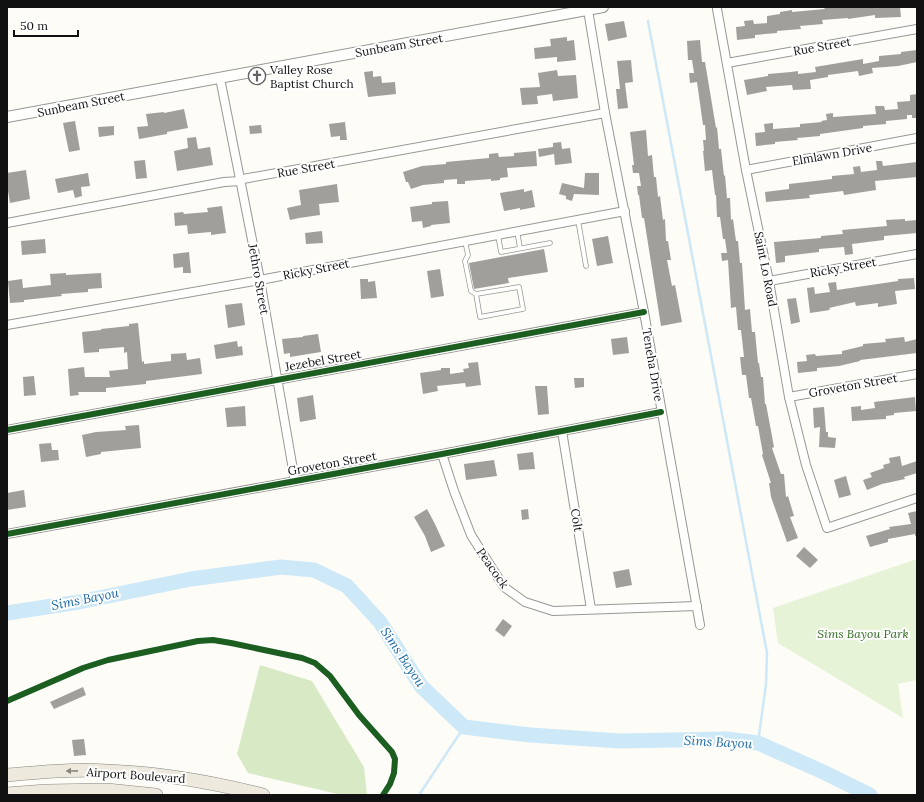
<svg xmlns="http://www.w3.org/2000/svg" width="924" height="802" font-family="Lora,serif">
  <rect width="100%" height="100%" fill="#fdfcf7"/>
  <polygon fill="#e7f3d7" points="917,559 917,680 898,684 903,718 778,643 773,608"/>
  <polygon fill="#d8eac5" points="260,665 312,681 364,767 367,795 342,795 248,773 237,754"/>
  <g fill="none" stroke-linecap="round" stroke-linejoin="round">
    <g stroke="#cde8f7" stroke-width="2.5">
      <polyline points="648,21 767,653 766,684 758,743"/>
      <polyline points="419,795 464,727"/>
    </g>
    <polyline stroke="#cde8f7" stroke-width="15" points="7,613 79,602 191,579 281,567 314,570 347,586 380,622 421,686 464,727 530,735 620,741 726,739 758,743 821,771 870,795"/>
  </g>
  <g fill="#a19f9c">
    <polygon points="831,7 900,7 901,17 875,18 875,15 848,19 848,18 822,20 823,24 800,26 801,29 777,31 777,33 755,35 755,38 737,40 736,27 745,26 744,21 753,20 754,24 767,23 767,16 780,14 780,12 792,10 792,12 825,9 824,8"/>
    <polygon points="624,21 627,37 608,41 605,24"/>
    <polygon points="567,37 567,41 574,40 576,60 557,62 557,57 535,59 534,48 551,46 550,39"/>
    <polygon points="700,40 702,62 705,62 716,128 717,127 719,149 721,149 724,176 725,175 727,198 730,198 731,220 733,219 736,241 738,241 740,263 742,263 745,310 750,309 752,332 755,332 758,363 759,363 761,377 763,377 765,404 766,404 774,447 772,448 781,474 784,474 786,497 788,496 794,516 790,517 798,538 787,542 771,497 769,483 771,483 762,455 763,454 758,426 756,426 751,398 749,398 746,375 742,375 740,357 744,357 741,330 738,330 736,307 731,308 728,260 722,261 721,253 727,253 725,239 723,239 720,217 717,217 716,195 715,195 712,170 705,171 703,151 704,151 703,140 706,140 705,125 703,125 697,82 690,83 689,73 694,73 692,60 688,60 687,41"/>
    <polygon points="917,50 917,62 898,66 872,68 873,73 859,76 858,71 828,75 828,77 810,80 811,89 793,90 792,85 766,87 767,91 747,95 744,80 768,76 768,74 791,72 798,71 798,74 816,72 815,67 863,59 863,64 879,61 879,56 901,54 901,52"/>
    <polygon points="631,60 633,82 625,83 628,108 618,109 616,89 620,89 617,61"/>
    <polygon points="557,70 558,76 576,75 578,98 553,101 552,94 537,96 538,104 522,105 520,88 540,87 538,73"/>
    <polygon points="373,71 373,77 381,76 382,83 395,82 396,94 368,97 364,72"/>
    <polygon points="917,94 917,118 912,118 912,115 907,115 907,119 886,121 886,124 863,126 863,128 820,134 820,136 797,138 798,140 775,142 775,144 756,146 755,133 765,132 764,124 773,123 773,129 800,127 800,124 822,122 821,121 827,120 826,114 833,113 833,117 876,114 875,106 884,106 885,110 898,109 897,102 910,101 910,95"/>
    <polygon points="184,109 188,128 167,132 167,134 139,139 137,127 148,126 146,114 164,112 164,113"/>
    <polygon points="75,121 80,150 69,152 63,123"/>
    <polygon points="345,122 347,140 340,140 340,136 331,137 329,124"/>
    <polygon points="261,125 262,133 250,134 249,126"/>
    <polygon points="114,126 114,135 99,137 98,127"/>
    <polygon points="646,130 648,156 652,155 654,177 656,177 658,197 660,196 663,220 665,219 666,241 668,241 671,260 667,260 672,286 675,285 682,322 661,326 644,218 642,218 639,195 638,195 637,186 641,186 639,173 633,173 632,165 634,165 630,132"/>
    <polygon points="196,137 198,149 210,147 213,165 177,171 174,151 188,148 187,138"/>
    <polygon points="561,142 562,149 570,148 572,163 555,165 554,154 539,157 538,149 553,147 553,143"/>
    <polygon points="536,151 537,166 507,168 508,177 500,178 500,180 491,181 491,179 465,181 465,184 457,184 457,179 444,180 444,183 423,185 411,189 408,182 406,182 403,172 422,166 446,164 446,162 489,158 489,154 498,153 499,157 514,156 514,153"/>
    <polygon points="145,160 147,178 136,179 134,161"/>
    <polygon points="876,161 882,161 883,166 917,162 917,177 875,181 876,190 844,195 843,191 809,195 810,198 766,202 765,192 789,189 789,184 832,179 832,176 854,174 853,167 860,166 861,172 877,170"/>
    <polygon points="26,170 30,199 10,203 7,185 7,173"/>
    <polygon points="88,173 90,186 81,187 82,196 75,198 73,190 58,193 55,179"/>
    <polygon points="585,173 599,173 599,195 574,194 572,201 566,199 566,196 559,194 562,183 584,188"/>
    <polygon points="337,184 339,202 319,204 320,215 299,218 290,220 287,208 301,205 299,190"/>
    <polygon points="524,189 524,192 532,190 535,207 520,210 520,208 504,211 500,193"/>
    <polygon points="448,201 450,223 431,225 431,226 423,228 422,221 412,222 410,207 432,204 432,202"/>
    <polygon points="222,206 226,233 211,235 211,232 188,234 187,225 175,226 174,213 183,212 184,214 208,212 207,208"/>
    <polygon points="905,219 905,221 917,220 917,233 884,236 884,240 852,244 853,254 845,255 844,247 819,249 819,252 785,256 785,262 776,263 774,242 821,238 821,236 843,234 842,230 887,226 886,220"/>
    <polygon points="322,231 323,243 306,244 305,233"/>
    <polygon points="608,236 613,263 597,266 592,239"/>
    <polygon points="45,239 46,253 22,255 21,241"/>
    <polygon points="544,249 548,272 508,278 509,283 474,289 469,263"/>
    <polygon points="189,252 191,273 183,273 183,267 174,268 173,254"/>
    <polygon points="440,269 444,296 431,298 427,271"/>
    <polygon points="66,273 66,275 101,273 102,288 88,289 88,292 61,294 62,296 24,300 24,302 10,303 8,281 22,279 23,288 51,285 50,274"/>
    <polygon points="914,278 915,289 895,291 897,304 878,307 878,303 856,306 855,302 829,308 830,310 810,313 807,288 814,287 815,294 830,292 828,283 836,282 837,290 898,281 898,279"/>
    <polygon points="360,279 368,279 368,282 375,281 377,298 361,299"/>
    <polygon points="796,298 800,322 791,324 787,299"/>
    <polygon points="242,303 245,325 228,328 225,305"/>
    <polygon points="138,323 142,362 144,361 144,364 171,361 171,354 186,353 187,360 200,358 202,374 146,381 146,384 106,388 106,392 78,392 79,395 70,396 68,369 84,367 85,377 110,377 109,371 128,369 127,352 124,353 124,347 99,349 99,352 84,353 82,332 101,330 101,329 129,326 129,324"/>
    <polygon points="318,334 321,352 290,357 290,353 284,354 282,339 303,337 303,336"/>
    <polygon points="627,337 629,353 613,355 611,339"/>
    <polygon points="904,337 905,342 917,339 917,353 860,360 860,361 839,366 817,368 817,371 798,373 797,362 807,361 806,355 815,354 816,356 842,354 842,351 863,346 863,344 886,342 885,339"/>
    <polygon points="237,341 238,347 242,346 243,355 216,359 214,345"/>
    <polygon points="478,362 481,385 466,387 465,383 437,386 438,391 423,394 420,373 441,370 441,368 450,368 450,374 464,372 463,369 469,368 468,363"/>
    <polygon points="34,376 36,395 24,396 23,377"/>
    <polygon points="574,378 584,378 584,387 575,388"/>
    <polygon points="535,386 547,386 549,414 538,415"/>
    <polygon points="313,395 316,419 300,422 297,398"/>
    <polygon points="915,397 916,411 894,413 894,415 886,416 886,419 852,421 851,407 861,406 861,410 875,408 874,402"/>
    <polygon points="245,406 246,426 227,427 225,408"/>
    <polygon points="824,407 826,432 828,432 828,437 836,438 835,448 819,447 820,427 814,428 813,408"/>
    <polygon points="139,425 141,448 101,452 101,454 86,457 82,435 96,432 126,430 125,426"/>
    <polygon points="51,443 52,450 58,450 59,460 41,462 39,444"/>
    <polygon points="533,452 535,469 519,470 517,454"/>
    <polygon points="900,456 902,466 917,461 917,473 904,477 905,479 882,484 867,490 863,480 872,477 870,473 884,468 883,465 890,463 889,458"/>
    <polygon points="494,460 497,476 466,480 464,464"/>
    <polygon points="846,476 851,495 839,498 834,480"/>
    <polygon points="24,490 26,507 7,510 7,493"/>
    <polygon points="427,509 435,524 445,546 431,552 425,536 414,517"/>
    <polygon points="528,509 529,519 522,520 521,510"/>
    <polygon points="917,511 917,536 915,536 915,534 888,539 888,542 870,547 866,536 890,529 889,527 911,524 908,513"/>
    <polygon points="804,547 818,560 810,568 796,556"/>
    <polygon points="629,569 632,585 616,588 613,572"/>
    <polygon points="503,619 512,626 504,637 495,630"/>
    <polygon points="83,687 86,695 54,709 50,702"/>
    <polygon points="84,739 86,755 74,756 72,740"/>
  </g>
  <g fill="none" stroke-linecap="round" stroke-linejoin="round">
    <defs>
      <g id="service">
        <polyline points="578,220 586,266"/>
        <polyline points="517,231 520,248"/>
        <polyline points="498,235 501,252 550,243"/>
        <polyline points="465,241 468,255 465,261 471,291 476,294 480,317 523,309 519,287 476,294"/>
      </g>
      <g id="minor">
        <polyline points="717,9 746,170 769,281 789,397 806,465 827,528 917,498"/>
        <polyline points="588,10 605,113 644,312 700,625"/>
        <polyline points="727,63 917,29"/>
        <polyline points="220,78 260,280 295,481"/>
        <polyline points="746,170 917,138"/>
        <polyline points="7,223 224,182 241,181 243,179 605,113"/>
        <polyline points="769,281 917,254"/>
        <polyline points="7,325 260,280 625,211"/>
        <polyline points="789,397 917,374"/>
        <polyline points="7,430 644,312"/>
        <polyline points="562,431 591,609"/>
        <polyline points="442,454 454,491 471,535 504,587 525,602 553,611 697,606"/>
        <polyline points="7,534 442,454 661,412"/>
      </g>
      <polyline id="tertiary" points="7,117 603,7"/>
      <g id="primary">
        <path d="M 7,775 C 40,772 74,769 107,771 C 160,773 212,782 263,795"/>
        <polyline points="7,794 46,791 107,790 156,795"/>
      </g>
    </defs>
    <use href="#service" stroke="#979795" stroke-width="5.5"/>
    <use href="#minor" stroke="#979795" stroke-width="10"/>
    <use href="#tertiary" stroke="#979795" stroke-width="12"/>
    <use href="#primary" stroke="#858482" stroke-width="14"/>
    <use href="#service" stroke="#fffffe" stroke-width="4"/>
    <use href="#minor" stroke="#fffffe" stroke-width="8"/>
    <use href="#tertiary" stroke="#fffffe" stroke-width="10"/>
    <use href="#primary" stroke="#ede9dc" stroke-width="13"/>
    <defs>
      <g id="cycleway">
        <polyline points="7,430 644,312"/>
        <polyline points="7,534 442,454 661,412"/>
        <polyline points="7,701 83,668 108,660 198,641 213,640 231,643 302,658 315,663 330,676 359,715 392,752 395,759 394,773 390,784 383,795"/>
      </g>
    </defs>
    <use href="#cycleway" stroke="#fff" stroke-width="8"/>
    <use href="#cycleway" stroke="#1b5e20" stroke-width="6"/>
  </g>
  <defs><path id="oneway-solid" d="M-6-.8H1V-3.2L6.5 0L1 3.2V.8H-6Z"/></defs>
  <use fill="#8a8881" href="#oneway-solid" transform="translate(72 771) rotate(179)"/>
  <defs>
    <symbol id="church-ring" viewBox="-11 -11 22 22"><circle r="9.5" fill="#fff" stroke="#646362" stroke-width="1.5"/><path d="M-1.2-6h2.4v3.5h3.3v2.4h-3.3V6h-2.4V-.1h-3.3v-2.4h3.3Z" fill="#646362"/></symbol>
  </defs>
  <g fill-rule="evenodd">
    <use href="#church-ring" x="247" y="66" width="20" height="20"/>
  </g>
  <g text-anchor="middle" dominant-baseline="central" stroke-width="4" stroke-linejoin="round" paint-order="stroke">
    <g font-size="12" fill="#111" stroke="#fff">
      <text transform="translate(399 45) rotate(-10)">Sunbeam Street</text>
      <text transform="translate(822 46) rotate(-10)">Rue Street</text>
      <text transform="translate(81 104) rotate(-11)">Sunbeam Street</text>
      <text transform="translate(832 154) rotate(-10)">Elmlawn Drive</text>
      <text transform="translate(306 168) rotate(-10)">Rue Street</text>
      <text transform="translate(843 267) rotate(-10)">Ricky Street</text>
      <text transform="translate(316 269) rotate(-11)">Ricky Street</text>
      <text transform="translate(766 269) rotate(79)">Saint Lo Road</text>
      <text transform="translate(259 279) rotate(80)">Jethro Street</text>
      <text transform="translate(323 360) rotate(-10)">Jezebel Street</text>
      <text transform="translate(653 365) rotate(80)">Teneha Drive</text>
      <text transform="translate(853 385) rotate(-10)">Groveton Street</text>
      <text transform="translate(332 463) rotate(-10)">Groveton Street</text>
      <text transform="translate(577 520) rotate(81)">Colt</text>
      <text transform="translate(493 568) rotate(55)">Peacock</text>
      <text transform="translate(136 775) rotate(4)">Airport Boulevard</text>
    </g>
    <g font-size="12" fill="#111" stroke="#fff" text-anchor="start">
      <text x="270" y="69">Valley Rose<tspan x="270" dy="14">Baptist Church</tspan></text>
    </g>
    <g font-size="12" font-style="italic" fill="#2f6b1f" stroke="#fff">
      <text x="863" y="633">Sims Bayou Park</text>
    </g>
    <g font-size="13" font-style="italic" fill="#1768a6" stroke="#fff">
      <text transform="translate(85 599) rotate(-11)">Sims Bayou</text>
      <text transform="translate(403 657) rotate(56)">Sims Bayou</text>
      <text transform="translate(718 742) rotate(3)">Sims Bayou</text>
    </g>
  </g>
  <rect width="924" height="802" fill="none" stroke="#111111" stroke-width="16"/>
  <path d="M14 30v6h64v-6" fill="none" stroke="#111111" stroke-width="2"/>
  <text x="20" y="30" font-size="12" fill="#111111" stroke="#ffffff" stroke-width="3" paint-order="stroke">50 m</text>
</svg>
